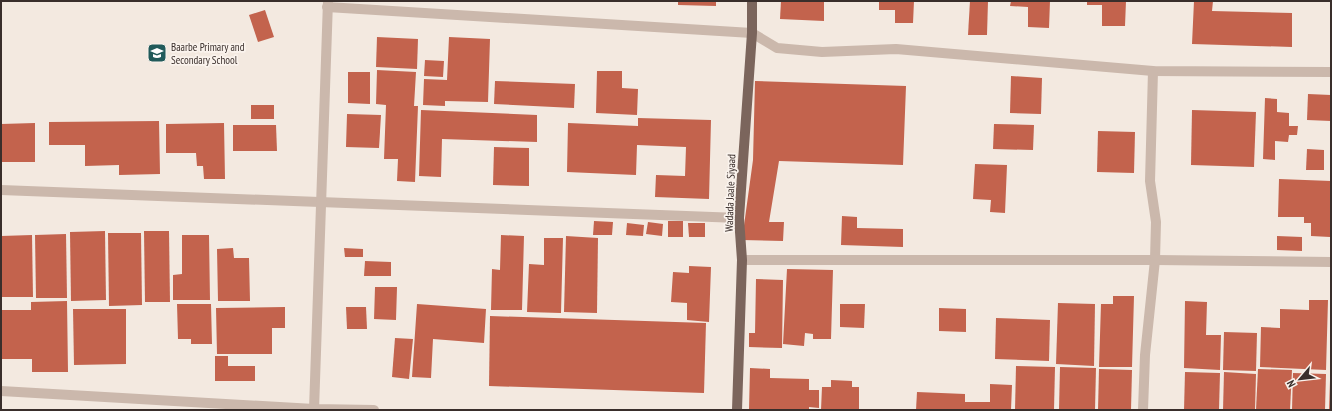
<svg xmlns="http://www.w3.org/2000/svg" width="1332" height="411" font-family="'PT Sans Narrow',sans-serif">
  <rect width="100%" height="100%" fill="#f3e9e0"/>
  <g fill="#c3634d">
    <polygon points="678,1 716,1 716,6 678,5"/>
    <polygon points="781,1 824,1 824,21 780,19"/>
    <polygon points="879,1 914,1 913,23 895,23 895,10 879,10"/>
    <polygon points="970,1 988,1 987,35 968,35"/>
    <polygon points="1011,1 1050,1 1049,28 1028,27 1028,7 1010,6"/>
    <polygon points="1087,1 1126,1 1125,26 1102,26 1102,5 1087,5"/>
    <polygon points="1194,1 1213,1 1212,11 1292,13 1292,47 1192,44"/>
    <polygon points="265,10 274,37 258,42 249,15"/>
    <polygon points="377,37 418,39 417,69 376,67"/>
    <polygon points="449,37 490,39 488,102 445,101 445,106 423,105 424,79 447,80"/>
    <polygon points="425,60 444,61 443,77 424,76"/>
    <polygon points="377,70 416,72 414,106 418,106 415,182 397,181 398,159 384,159 386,105 376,104"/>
    <polygon points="597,71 622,71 622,88 638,89 637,115 596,113"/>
    <polygon points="348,72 370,72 370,104 348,103"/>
    <polygon points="1011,76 1042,78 1041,114 1010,113"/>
    <polygon points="495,81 575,84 574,108 494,104"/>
    <polygon points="755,81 906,86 903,165 779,161 769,222 784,222 783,241 742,240 753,160"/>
    <polygon points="1308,94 1331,95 1331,121 1307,120"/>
    <polygon points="1265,98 1277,99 1277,112 1289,113 1289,126 1298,126 1297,135 1289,135 1288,142 1275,141 1275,160 1263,159"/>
    <rect x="251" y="105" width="23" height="14"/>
    <polygon points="421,110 537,115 537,142 442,139 441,177 419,176"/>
    <polygon points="1192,110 1256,112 1254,167 1191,165"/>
    <polygon points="347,114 381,115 379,148 346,147"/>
    <polygon points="638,118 711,120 709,199 655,197 656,175 685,176 686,147 637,145 636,175 567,172 568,123 638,126"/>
    <polygon points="159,121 160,174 119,175 119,165 85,166 85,145 49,145 49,122"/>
    <polygon points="35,123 35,162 1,162 1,124"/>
    <polygon points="224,123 225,179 204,179 203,166 197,166 196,153 166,153 166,124"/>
    <polygon points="994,124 1034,125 1033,150 993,149"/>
    <polygon points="233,125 276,125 277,151 233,151"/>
    <polygon points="1098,131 1135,132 1134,173 1097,172"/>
    <polygon points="494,147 529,148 529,186 493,185"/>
    <polygon points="1307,149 1324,150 1324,170 1306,170"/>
    <polygon points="975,164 1007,165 1005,213 990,212 991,200 973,199"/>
    <polygon points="1279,179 1331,181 1330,237 1311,236 1311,223 1304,223 1304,217 1278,217"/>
    <polygon points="842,216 857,217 857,228 903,229 903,247 841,245"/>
    <polygon points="594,221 613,222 612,235 593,235"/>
    <rect x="668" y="221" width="15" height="16"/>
    <polygon points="648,222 663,224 662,236 646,234"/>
    <polygon points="627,223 644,225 643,236 626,235"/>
    <polygon points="688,223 705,223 705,237 689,237"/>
    <polygon points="105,231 106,300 71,301 70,232"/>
    <polygon points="144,231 169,231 170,302 145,302"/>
    <polygon points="108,233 141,233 142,305 109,306"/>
    <polygon points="66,234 67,298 36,298 35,235"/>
    <polygon points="32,235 33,297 1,297 1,236"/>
    <polygon points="182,235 209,235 210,300 173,300 173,275 182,274"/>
    <polygon points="501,235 524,236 522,310 491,310 492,269 500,270"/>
    <polygon points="566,236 598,238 597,313 564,312"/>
    <polygon points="1277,236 1302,237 1302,251 1277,250"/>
    <polygon points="544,238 563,238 561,313 527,312 529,264 544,265"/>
    <polygon points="233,248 234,258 249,258 250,301 218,301 217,249"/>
    <polygon points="344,248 363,249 363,257 345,257"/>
    <polygon points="365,261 391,262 391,276 364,276"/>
    <polygon points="689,266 711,267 709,322 687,320 687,303 671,302 673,272 689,273"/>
    <polygon points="787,269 833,270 831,339 813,339 813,334 805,333 804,346 783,344"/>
    <polygon points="756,279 783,280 782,348 749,347 749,333 755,333"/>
    <polygon points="375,287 397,287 396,320 374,319"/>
    <polygon points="1113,296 1134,296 1132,367 1099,367 1101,304 1113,304"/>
    <polygon points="1309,300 1328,300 1326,370 1260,367 1261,327 1280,328 1280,309 1309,310"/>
    <polygon points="67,301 68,372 32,372 32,359 2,359 1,310 31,310 31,302"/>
    <polygon points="1185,301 1207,302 1206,335 1221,335 1220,370 1184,368"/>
    <polygon points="1058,303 1095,304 1094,366 1056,364"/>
    <polygon points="177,304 211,304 212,344 191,344 191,339 178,339"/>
    <polygon points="417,304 486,309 484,343 433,339 431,378 412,377"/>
    <polygon points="840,304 865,304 864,328 840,327"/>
    <polygon points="285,307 285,328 272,328 272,354 217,354 216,308"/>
    <polygon points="346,307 366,307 367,329 347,329"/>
    <polygon points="939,308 966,309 966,332 939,331"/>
    <polygon points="73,309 126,309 126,364 74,365"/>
    <polygon points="490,316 706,323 704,393 489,386"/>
    <polygon points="996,318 1050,320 1049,361 995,359"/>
    <polygon points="1224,332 1257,333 1256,371 1223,370"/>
    <polygon points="395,338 413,339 409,379 392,377"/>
    <polygon points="215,356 228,356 228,366 255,366 255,381 215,381"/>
    <polygon points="1016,366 1055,367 1054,410 1015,410"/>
    <polygon points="1060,367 1096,368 1095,410 1059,410"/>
    <polygon points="750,368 770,369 770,378 809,379 809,390 819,390 819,408 809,407 809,410 749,410"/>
    <polygon points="1099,369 1132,370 1131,410 1098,410"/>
    <polygon points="1258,369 1292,370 1290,410 1256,410"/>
    <polygon points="1185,372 1220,373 1219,410 1184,410"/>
    <polygon points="1224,372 1256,374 1255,410 1223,410"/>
    <polygon points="1293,373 1326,374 1325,410 1292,410"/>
    <polygon points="831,380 852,381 852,387 859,387 859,410 821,410 822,387 831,387"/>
    <polygon points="1330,381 1331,381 1331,410 1329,410"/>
    <polygon points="990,384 1012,385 1011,410 965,410 965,402 990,402"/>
    <polygon points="917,392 965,394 965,410 916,410"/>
  </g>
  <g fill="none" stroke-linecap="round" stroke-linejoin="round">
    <g stroke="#cbb8ac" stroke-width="10">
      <polyline points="327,7 752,33 777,48 822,52 896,49 1153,71 1331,72"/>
      <polyline points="1,190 739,218"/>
      <polyline points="742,260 1155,260 1331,262"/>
      <polyline points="1,391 314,409 374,410"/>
      <polyline points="314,410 328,1"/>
      <polyline points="1143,410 1145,355 1155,260 1156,222 1150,181 1153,71"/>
    </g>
    <polyline stroke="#7b655c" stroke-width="10" points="737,410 742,260 739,218 752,33 752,1"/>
  </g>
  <defs>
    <symbol id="school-square" viewBox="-11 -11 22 22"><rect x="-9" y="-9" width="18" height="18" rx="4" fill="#215a5a" stroke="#faf3ed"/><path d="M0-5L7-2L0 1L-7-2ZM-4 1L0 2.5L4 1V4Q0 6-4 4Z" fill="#fff"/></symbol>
  </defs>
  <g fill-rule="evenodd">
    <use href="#school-square" x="146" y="42" width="22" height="22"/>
  </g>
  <g text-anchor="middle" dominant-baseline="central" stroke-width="3.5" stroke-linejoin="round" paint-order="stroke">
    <g font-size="11" fill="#392e2b" stroke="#faf3ed" text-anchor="start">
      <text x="171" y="47">Baarbe Primary and<tspan x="171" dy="13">Secondary School</tspan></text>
    </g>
    <g font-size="11" fill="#392e2b" stroke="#faf3ed">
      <text transform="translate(730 193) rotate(-88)">Wadada Jaale Siyaad</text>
    </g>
  </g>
  <rect width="1332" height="411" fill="none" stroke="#392e2b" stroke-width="4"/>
  <g transform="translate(1300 379) rotate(242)" stroke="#faf3ed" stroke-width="3" paint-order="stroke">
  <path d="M0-3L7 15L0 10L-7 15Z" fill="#392e2b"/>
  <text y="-6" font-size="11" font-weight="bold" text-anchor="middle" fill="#392e2b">N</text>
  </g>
</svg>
